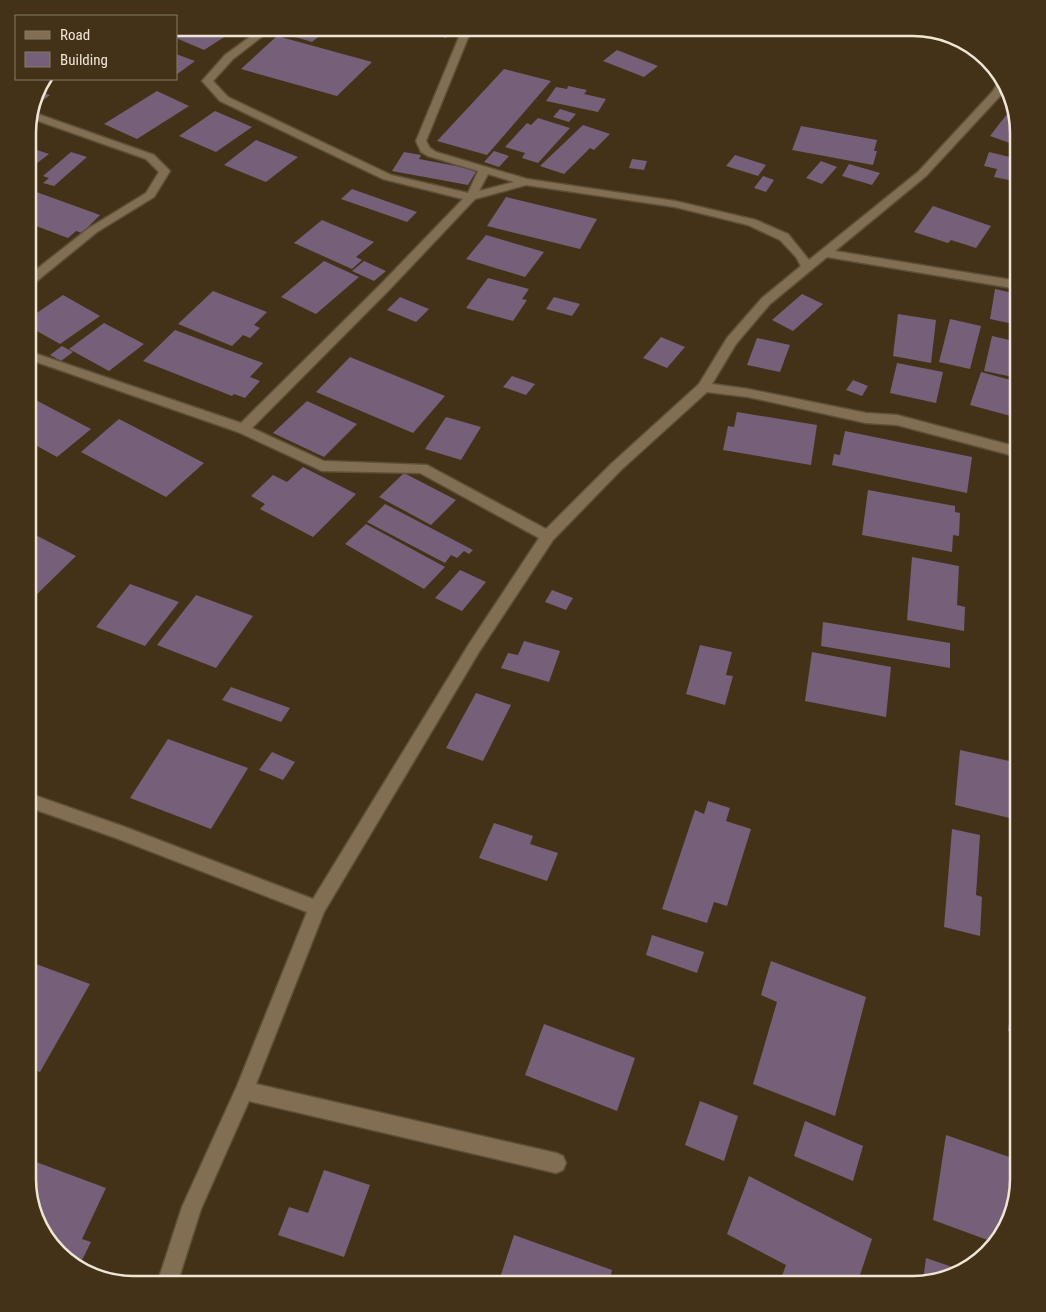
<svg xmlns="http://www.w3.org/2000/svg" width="1046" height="1312" font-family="'Roboto Condensed',sans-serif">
  <rect width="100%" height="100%" fill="#433218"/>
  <g fill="#765f79">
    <polygon points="176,28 213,28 229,34 204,50 176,38"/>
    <polygon points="284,28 329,28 312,42 279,32"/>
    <polygon points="410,28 457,28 446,38"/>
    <polygon points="563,28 603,28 593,37"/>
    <polygon points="277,36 372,62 337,96 241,69"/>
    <polygon points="617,50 658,66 644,77 603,61"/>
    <polygon points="176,54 195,61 176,75"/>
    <polygon points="504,69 551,81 487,155 437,141"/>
    <polygon points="568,86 587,90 584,94 606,99 598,112 546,101 556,87 567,89"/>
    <polygon points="37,91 50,95 32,109 34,104"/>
    <polygon points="157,91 189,106 137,139 104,124"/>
    <polygon points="560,109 576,114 569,122 553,117"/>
    <polygon points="215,111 252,127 216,152 179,136"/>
    <polygon points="1007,114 1013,116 1019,134 1018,146 990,136"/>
    <polygon points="538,118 570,128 538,163 522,158 525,153 505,147 527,123 531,125"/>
    <polygon points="583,125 610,134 594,150 590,148 564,174 540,166"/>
    <polygon points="801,126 877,140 874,151 877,151 873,165 792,150"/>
    <polygon points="256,140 298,157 266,182 224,165"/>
    <polygon points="28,147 49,154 28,170"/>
    <polygon points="494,151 509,156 499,167 484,162"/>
    <polygon points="71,152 87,157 54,186 43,183 49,178 43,176"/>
    <polygon points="404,152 421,155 419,159 477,170 468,185 392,171"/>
    <polygon points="989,152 1018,159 1018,182 994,177 997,169 984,166"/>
    <polygon points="735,155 766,165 758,176 726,166"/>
    <polygon points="632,159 647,161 644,170 629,168"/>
    <polygon points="821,161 837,167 822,184 806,178"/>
    <polygon points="849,164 880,173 872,185 842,176"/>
    <polygon points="763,176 774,180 766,192 754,188"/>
    <polygon points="28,189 100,215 82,233 76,231 68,238 28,223"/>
    <polygon points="352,189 417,212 407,222 341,199"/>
    <polygon points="506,197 597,219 580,249 487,226"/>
    <polygon points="933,206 991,226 976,248 951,240 948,243 914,232"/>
    <polygon points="322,220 374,242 356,257 362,260 352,269 294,243"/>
    <polygon points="486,235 544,252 525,277 466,259"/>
    <polygon points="324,261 359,277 316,314 281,297"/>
    <polygon points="364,261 386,271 374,281 352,271"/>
    <polygon points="488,278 529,289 522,299 527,300 513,321 466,308"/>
    <polygon points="995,289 1018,294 1018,325 990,319"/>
    <polygon points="213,291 267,312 254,325 260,328 250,338 243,335 232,346 178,324"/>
    <polygon points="802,294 823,304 793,331 772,320"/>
    <polygon points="63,295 100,316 60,344 28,326 28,319"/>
    <polygon points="400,297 429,309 416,322 387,310"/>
    <polygon points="554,297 580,304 572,316 546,309"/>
    <polygon points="898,314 936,320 931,363 893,356"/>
    <polygon points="950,319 981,326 970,369 939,362"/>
    <polygon points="104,323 144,344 109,371 69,349"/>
    <polygon points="175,330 263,363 250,377 260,381 245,398 234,394 232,396 143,361"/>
    <polygon points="992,336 1018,342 1018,378 984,371"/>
    <polygon points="661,337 685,347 667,368 643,358"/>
    <polygon points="757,338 790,345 780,372 747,365"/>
    <polygon points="62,346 73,352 61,361 50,355"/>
    <polygon points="350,357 445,396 413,433 316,392"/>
    <polygon points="897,363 943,372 936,403 890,393"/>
    <polygon points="981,372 1018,382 1018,418 970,405"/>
    <polygon points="512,376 535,384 526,395 503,387"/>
    <polygon points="853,380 868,386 862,396 846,390"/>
    <polygon points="28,396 91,429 57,457 28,441"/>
    <polygon points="307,401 357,424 324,457 273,433"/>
    <polygon points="737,412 817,425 811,465 723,450 728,426 734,427"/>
    <polygon points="446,417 481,427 461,460 425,449"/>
    <polygon points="119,419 204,463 166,497 81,452"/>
    <polygon points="845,431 972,457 967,493 832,465 834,454 840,455"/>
    <polygon points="303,467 356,494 313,537 260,509 265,504 251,496 273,475 287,482"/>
    <polygon points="404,473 456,500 431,525 379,497"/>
    <polygon points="1016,477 1018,478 1018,520 1015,519"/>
    <polygon points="868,490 955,506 955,512 960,513 959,536 953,535 952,552 862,535"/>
    <polygon points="385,504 473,550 469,554 464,551 457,558 451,555 445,563 367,522"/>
    <polygon points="366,524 445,567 424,589 345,544"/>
    <polygon points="28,531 76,556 30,601 28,599"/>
    <polygon points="912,557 959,566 957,605 965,607 964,631 907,620"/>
    <polygon points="460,570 486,582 462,611 435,598"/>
    <polygon points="130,584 179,602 145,646 96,627"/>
    <polygon points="552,590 573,598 566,610 545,602"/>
    <polygon points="196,595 253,616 216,668 157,645"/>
    <polygon points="28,615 36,620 28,628"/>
    <polygon points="823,622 950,643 950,668 821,646"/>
    <polygon points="524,641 560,651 549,682 501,668 508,653 518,655"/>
    <polygon points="700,645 732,652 726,675 733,676 725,705 686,694"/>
    <polygon points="812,652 891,667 886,717 805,701"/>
    <polygon points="231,687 290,708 281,722 222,700"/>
    <polygon points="476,693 511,705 483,761 446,748"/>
    <polygon points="168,739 248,768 211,829 130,798"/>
    <polygon points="960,750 1018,763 1018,820 955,805"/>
    <polygon points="272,752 295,762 283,780 259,770"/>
    <polygon points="708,801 730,808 726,821 751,829 727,906 714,902 707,923 662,909 695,810 704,814"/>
    <polygon points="494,823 533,836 530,844 558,853 547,881 479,858"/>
    <polygon points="952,829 980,835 976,895 982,897 980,936 944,927"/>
    <polygon points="652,935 704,952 697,973 646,955"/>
    <polygon points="1017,954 1018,954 1018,1035 1008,1031"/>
    <polygon points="28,961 90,984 40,1072 28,1068"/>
    <polygon points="771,961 866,997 835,1116 753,1084 777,1002 761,995"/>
    <polygon points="544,1024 635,1058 617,1111 525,1075"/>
    <polygon points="700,1101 738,1116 724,1161 685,1145"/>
    <polygon points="805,1121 863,1146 853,1181 794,1156"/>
    <polygon points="946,1135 1018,1160 1018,1179 1007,1226 993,1242 933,1220"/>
    <polygon points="28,1159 106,1188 82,1239 91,1242 78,1268 46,1238 28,1178"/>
    <polygon points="324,1170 370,1185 344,1257 278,1235 289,1207 308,1213"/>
    <polygon points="749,1176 872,1239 857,1284 779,1284 786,1265 727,1234"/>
    <polygon points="514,1235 612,1270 609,1284 498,1284"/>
    <polygon points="926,1258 961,1270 923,1281"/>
  </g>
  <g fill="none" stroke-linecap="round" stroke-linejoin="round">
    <defs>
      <g id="minor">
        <path d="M 262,28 L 273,28 L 233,59 L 213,81 L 228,97 L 391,175 L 468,193 L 478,171 L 428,156 L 421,152 L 416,141 L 461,32 L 465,28 L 475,28 L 470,33 L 426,141 L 430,148 L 436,152 L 527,179 L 675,201 L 756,220 L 788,234 L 809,260 L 918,172 L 993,91 L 999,81 L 1002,80 L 1005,89 L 1001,95 L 926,176 L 835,251 L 1018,281 L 1018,289 L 827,257 L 770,304 L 736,344 L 712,384 L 748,389 L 866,413 L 897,415 L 1018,447 L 1018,457 L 897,425 L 866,423 L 748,397 L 707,392 L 621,470 L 553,540 L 479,652 L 324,912 L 256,1084 L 556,1153 L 563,1156 L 566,1163 L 563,1170 L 556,1173 L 249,1101 L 201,1209 L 177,1284 L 157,1284 L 182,1207 L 237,1086 L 307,912 L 116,838 L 28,807 L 28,793 L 125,827 L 313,899 L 469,644 L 539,538 L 420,473 L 322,471 L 238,432 L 28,359 L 28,351 L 241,423 L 381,284 L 463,199 L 383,179 L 220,101 L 202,81 L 225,55 ZM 488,174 L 514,182 L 479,191 ZM 526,185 L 675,207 L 748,225 L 780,240 L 796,257 L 801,266 L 762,298 L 727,338 L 699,384 L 611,464 L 546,529 L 427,465 L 324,461 L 252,428 L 389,290 L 475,199 Z"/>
        <polygon points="32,112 154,155 170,171 154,197 97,232 32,285 28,286 28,276 89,228 146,193 159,172 146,159 30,118"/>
      </g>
    </defs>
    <use href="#minor" stroke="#5d4f38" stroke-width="3"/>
    <use href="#minor" fill="#826f53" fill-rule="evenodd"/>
  </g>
  <path d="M0 0H1046V1312H0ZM133 36H913A97 97 0 0 1 1010 133V1179A97 97 0 0 1 913 1276H133A97 97 0 0 1 36 1179V133A97 97 0 0 1 133 36Z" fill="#433218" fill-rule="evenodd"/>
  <path fill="none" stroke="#f0e6d6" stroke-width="2.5" d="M133 36H913A97 97 0 0 1 1010 133V1179A97 97 0 0 1 913 1276H133A97 97 0 0 1 36 1179V133A97 97 0 0 1 133 36Z"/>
  <rect x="15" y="15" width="162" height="65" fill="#433218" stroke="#887a64"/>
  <rect x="25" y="31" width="25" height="8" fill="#826f53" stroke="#887a64"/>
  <text x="60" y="40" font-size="15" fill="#f0e6d6">Road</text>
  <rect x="25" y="52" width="25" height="15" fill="#765f79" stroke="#887a64"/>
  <text x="60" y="65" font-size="15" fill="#f0e6d6">Building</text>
</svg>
